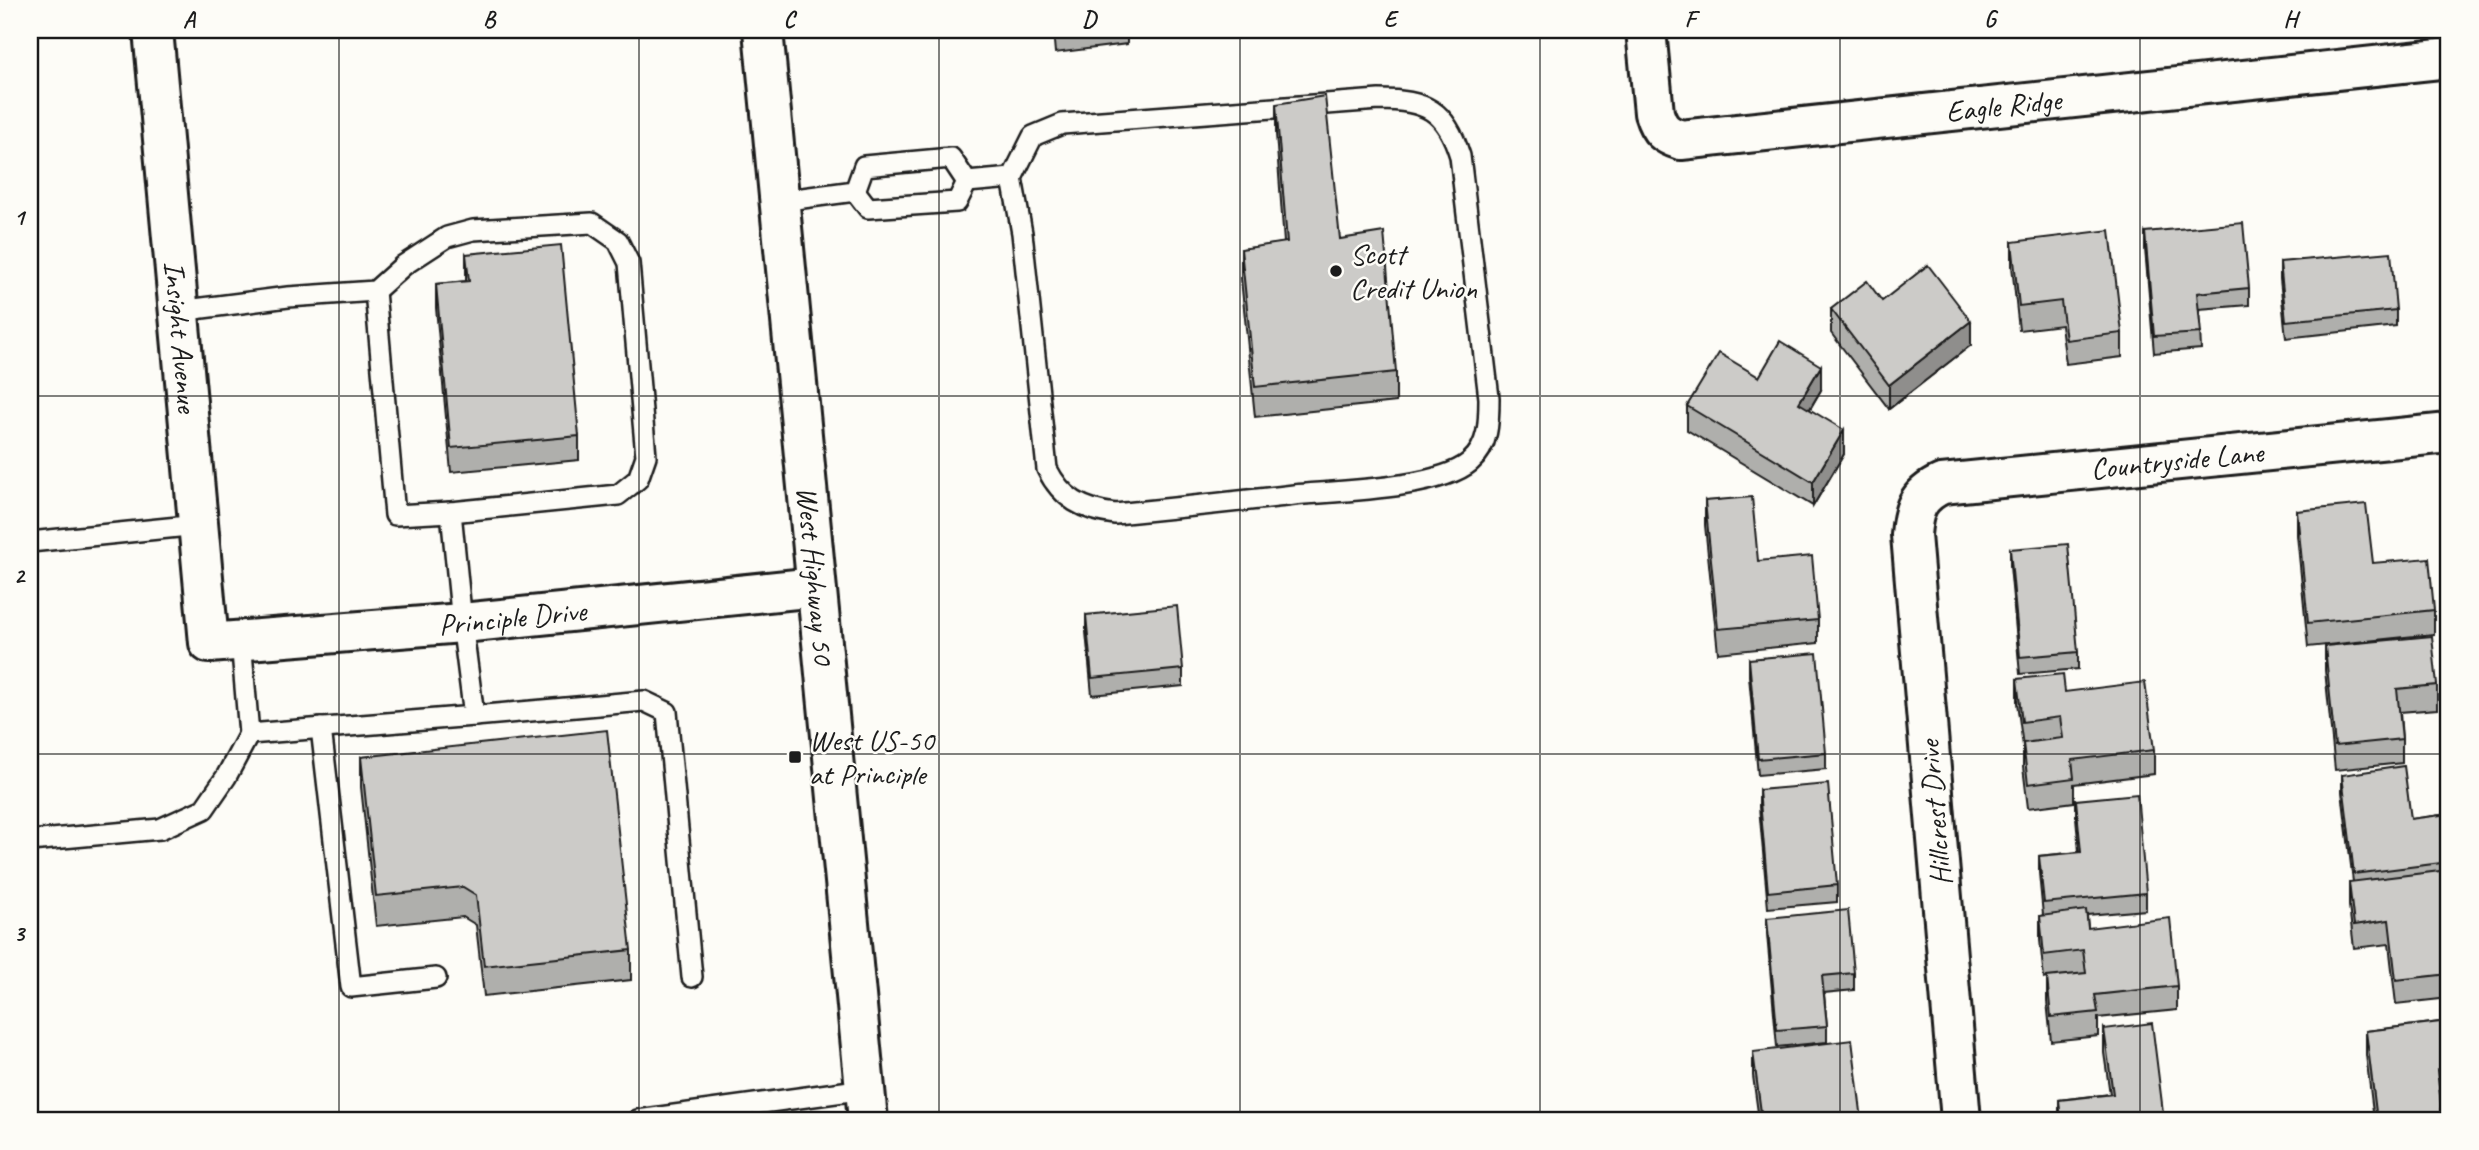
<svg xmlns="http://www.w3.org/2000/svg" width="2479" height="1150" font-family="Caveat,sans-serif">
  <rect width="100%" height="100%" fill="#fdfcf7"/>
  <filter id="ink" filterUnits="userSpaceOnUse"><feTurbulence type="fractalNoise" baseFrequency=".0143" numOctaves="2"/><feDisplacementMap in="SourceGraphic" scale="14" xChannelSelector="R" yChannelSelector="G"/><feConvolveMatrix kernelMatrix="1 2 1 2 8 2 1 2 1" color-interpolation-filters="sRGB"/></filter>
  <g filter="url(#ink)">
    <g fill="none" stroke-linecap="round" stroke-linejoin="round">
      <defs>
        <g id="lane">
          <path d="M 1379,100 C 1426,100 1446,110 1460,156 L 1489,398 C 1489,421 1489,446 1470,462 C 1438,489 1338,491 1294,495 C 1235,502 1175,508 1115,514 C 1083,510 1062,499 1047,469 L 1022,233 L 1012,178 L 1033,136 L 1062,124 Z"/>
          <polygon points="951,158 967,182 957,202 868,208 855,191 864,166"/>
          <polyline points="967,182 1012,178"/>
          <polyline points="780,201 855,191"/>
          <polyline points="179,311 288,297 375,291 404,265 447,237 473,230 592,223 618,241 629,263 646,456 638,479 618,495 451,512"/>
          <polyline points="30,542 198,525"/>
          <polyline points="241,640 249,734 474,716 462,623 451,512 395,515 375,291"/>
          <polyline points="474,716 644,701 667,712 692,977"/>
          <polyline points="321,728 351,987 436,978"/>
          <polyline points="30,841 160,829 204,809 226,777 249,734"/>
          <polyline points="638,1120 865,1089"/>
        </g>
        <g id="street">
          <path id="s1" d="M 153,30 L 209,643 L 462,623 L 816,587"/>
          <path id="s2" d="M 1646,30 L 1654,113 C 1659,130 1665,135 1681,140 L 2449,58"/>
          <path id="s3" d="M 1961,1120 L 1911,535 C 1913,510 1917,495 1942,484 L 2449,433"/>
        </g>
        <g id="secondary">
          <path id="s4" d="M 763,30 L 868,1120"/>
        </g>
      </defs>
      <use href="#lane" stroke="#1c1c1c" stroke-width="24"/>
      <use href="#street" stroke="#1c1c1c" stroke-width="44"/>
      <use href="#secondary" stroke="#1c1c1c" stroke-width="44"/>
      <use href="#lane" stroke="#fdfcf7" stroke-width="19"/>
      <use href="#street" stroke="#fdfcf7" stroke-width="38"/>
      <use href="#secondary" stroke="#fdfcf7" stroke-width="38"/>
    </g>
    <g fill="#afafac" stroke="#1c1c1c" stroke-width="2">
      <polygon points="1053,30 1127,30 1127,44 1055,53"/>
      <polygon points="1735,30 1815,30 1735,36"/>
      <polygon points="1276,104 1340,239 1396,372 1396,402 1255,417 1241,279 1241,249 1284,243 1276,134"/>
      <polygon points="2145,232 2249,288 2249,305 2199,309 2201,349 2154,353 2145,249"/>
      <polygon points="2012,242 2122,333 2122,357 2066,364 2061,325 2019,330 2012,266"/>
      <polygon points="466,254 579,436 579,460 451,472 436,308 436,284 466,281"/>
      <polygon points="2280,262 2396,310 2396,326 2286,338 2280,279"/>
      <polygon points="1882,301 1971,345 1889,409 1831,333 1831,309"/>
      <polygon points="1759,377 1821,390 1810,409 1844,454 1813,506 1687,430 1687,406"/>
      <polygon points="1705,501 1758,561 1818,620 1818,643 1718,653 1705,525"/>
      <polygon points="2297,511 2373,563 2434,610 2434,634 2308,647 2297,535"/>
      <polygon points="2010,549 2078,652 2078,669 2020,674 2010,566"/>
      <polygon points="1086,615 1183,669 1183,686 1092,695 1086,632"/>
      <polygon points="2325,646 2437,685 2437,709 2400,712 2402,739 2402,763 2335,770 2325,670"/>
      <polygon points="1749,659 1826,753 1826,769 1758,775 1749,676"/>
      <polygon points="2017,679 2065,692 2154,750 2154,774 2074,784 2074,802 2028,808 2023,767 2023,746 2017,703"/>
      <polygon points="361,757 631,950 631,980 484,996 476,925 463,917 376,926 361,787"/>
      <polygon points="2342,775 2411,819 2449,814 2449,998 2396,1004 2389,944 2354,948 2349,906 2349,882 2353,882 2342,792"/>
      <polygon points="1759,790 1837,885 1837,902 1768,908 1759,807"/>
      <polygon points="2076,800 2146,893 2146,910 2087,915 2088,928 2177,986 2177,1010 2098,1018 2098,1036 2051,1041 2047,1001 2047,978 2044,979 2040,940 2040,916 2043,915 2039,873 2039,856 2079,852 2076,817"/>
      <polygon points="1767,918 1854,973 1854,990 1824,993 1827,1026 1827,1042 1777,1047 1767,934"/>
      <polygon points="2449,1021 2449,1092 2440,1093 2443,1120 2374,1120 2366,1055 2366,1031"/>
      <polygon points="2104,1029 2164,1120 2059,1120 2059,1100 2110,1094 2104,1053"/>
      <polygon points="1753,1052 1862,1120 1759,1120 1753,1076"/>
    </g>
    <g fill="#8f8e8c" stroke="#1c1c1c" stroke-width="2">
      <polygon points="1971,321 1971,345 1889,409 1889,385"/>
      <polygon points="1821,366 1821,390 1799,427 1799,403"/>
      <polygon points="1844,430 1844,454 1813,506 1813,482"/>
    </g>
    <g fill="#cccbc8" stroke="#1c1c1c" stroke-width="2">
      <polygon points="1325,96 1340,239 1384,232 1396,372 1255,387 1241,249 1287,242 1276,104"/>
      <polygon points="2243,223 2249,288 2197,293 2201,333 2154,336 2145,232"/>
      <polygon points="2110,230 2122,333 2066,340 2061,301 2019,306 2012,242"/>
      <polygon points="561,245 579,436 451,448 436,284 469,281 466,254"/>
      <polygon points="2391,252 2396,310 2286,321 2280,262"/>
      <polygon points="1928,265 1971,321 1889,385 1831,309 1867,281 1882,301"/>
      <polygon points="1780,341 1821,366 1799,403 1844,430 1813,482 1687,406 1719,353 1759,377"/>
      <polygon points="1752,497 1758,561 1812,556 1818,620 1718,629 1705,501"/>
      <polygon points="2366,504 2373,563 2429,558 2434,610 2308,623 2297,511"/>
      <polygon points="2068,544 2078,652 2020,657 2010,549"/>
      <polygon points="1177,606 1183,669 1092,678 1086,615"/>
      <polygon points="2432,636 2437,685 2397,689 2402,739 2335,746 2325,646"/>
      <polygon points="1817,653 1826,753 1758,759 1749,659"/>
      <polygon points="2063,674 2065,692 2145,682 2154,750 2072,760 2074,778 2028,784 2023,743 2063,738 2060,717 2022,722 2017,679"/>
      <polygon points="607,730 631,950 484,966 476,895 463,887 376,896 361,757"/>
      <polygon points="2404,766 2411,819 2449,814 2449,862 2354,874 2342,775"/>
      <polygon points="1828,784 1837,885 1768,892 1759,790"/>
      <polygon points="2137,794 2146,893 2044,903 2039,856 2081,852 2076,800"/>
      <polygon points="2449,870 2449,974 2396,980 2389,920 2354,925 2349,882"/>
      <polygon points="1848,910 1854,973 1822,976 1827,1026 1777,1030 1767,918"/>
      <polygon points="2086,910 2088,928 2170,918 2177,986 2095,995 2098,1012 2051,1017 2047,977 2086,973 2083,950 2044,955 2040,916"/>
      <polygon points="2449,1021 2449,1068 2437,1070 2443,1120 2377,1120 2366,1031"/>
      <polygon points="2152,1023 2164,1120 2061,1120 2059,1100 2113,1094 2104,1029"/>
      <polygon points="1852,1040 1862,1120 1762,1120 1753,1052"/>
    </g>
  </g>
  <path fill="none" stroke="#1c1c1c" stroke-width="2" stroke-opacity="0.55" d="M 339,30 L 339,1120M 639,30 L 639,1120M 939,30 L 939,1120M 1240,30 L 1240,1120M 1540,30 L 1540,1120M 1840,30 L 1840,1120M 2140,30 L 2140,1120M 30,396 L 2449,396M 30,754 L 2449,754"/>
  <g fill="#1c1c1c" stroke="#fdfcf7" stroke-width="2.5">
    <circle cx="1336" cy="271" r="7"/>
    <rect x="788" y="750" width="14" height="14" rx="3.5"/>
  </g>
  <g text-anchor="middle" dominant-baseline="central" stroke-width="5" stroke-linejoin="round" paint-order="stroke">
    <g font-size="30" fill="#1c1c1c" stroke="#fdfcf7">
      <text stroke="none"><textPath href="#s2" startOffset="448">Eagle Ridge</textPath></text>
      <text stroke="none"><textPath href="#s1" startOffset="308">Insight Avenue</textPath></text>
      <text stroke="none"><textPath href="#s3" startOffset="887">Countryside Lane</textPath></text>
      <text stroke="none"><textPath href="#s4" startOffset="548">West Highway 50</textPath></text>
      <text stroke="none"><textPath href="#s1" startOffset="920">Principle Drive</textPath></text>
      <text transform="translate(1935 813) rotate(-95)">Hillcrest Drive</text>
    </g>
    <g font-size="30" fill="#1c1c1c" stroke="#fdfcf7" text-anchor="start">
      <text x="1350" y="254">Scott<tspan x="1350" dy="34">Credit Union</tspan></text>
      <text x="809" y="740">West US-50<tspan x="809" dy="34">at Principle</tspan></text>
    </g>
  </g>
  <rect width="2479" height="1150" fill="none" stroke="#fdfcf7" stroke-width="77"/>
  <rect x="38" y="38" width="2402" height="1074" fill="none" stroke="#1c1c1c" stroke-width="2.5"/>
  <g font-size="23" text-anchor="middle" font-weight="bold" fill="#1c1c1c">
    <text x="189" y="27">A</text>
    <text x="489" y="27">B</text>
    <text x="789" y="27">C</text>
    <text x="1089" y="27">D</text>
    <text x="1390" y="27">E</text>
    <text x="1690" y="27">F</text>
    <text x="1990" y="27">G</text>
    <text x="2290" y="27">H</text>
    <text x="19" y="225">1</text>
    <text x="19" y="583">2</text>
    <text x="19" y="941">3</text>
  </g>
</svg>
